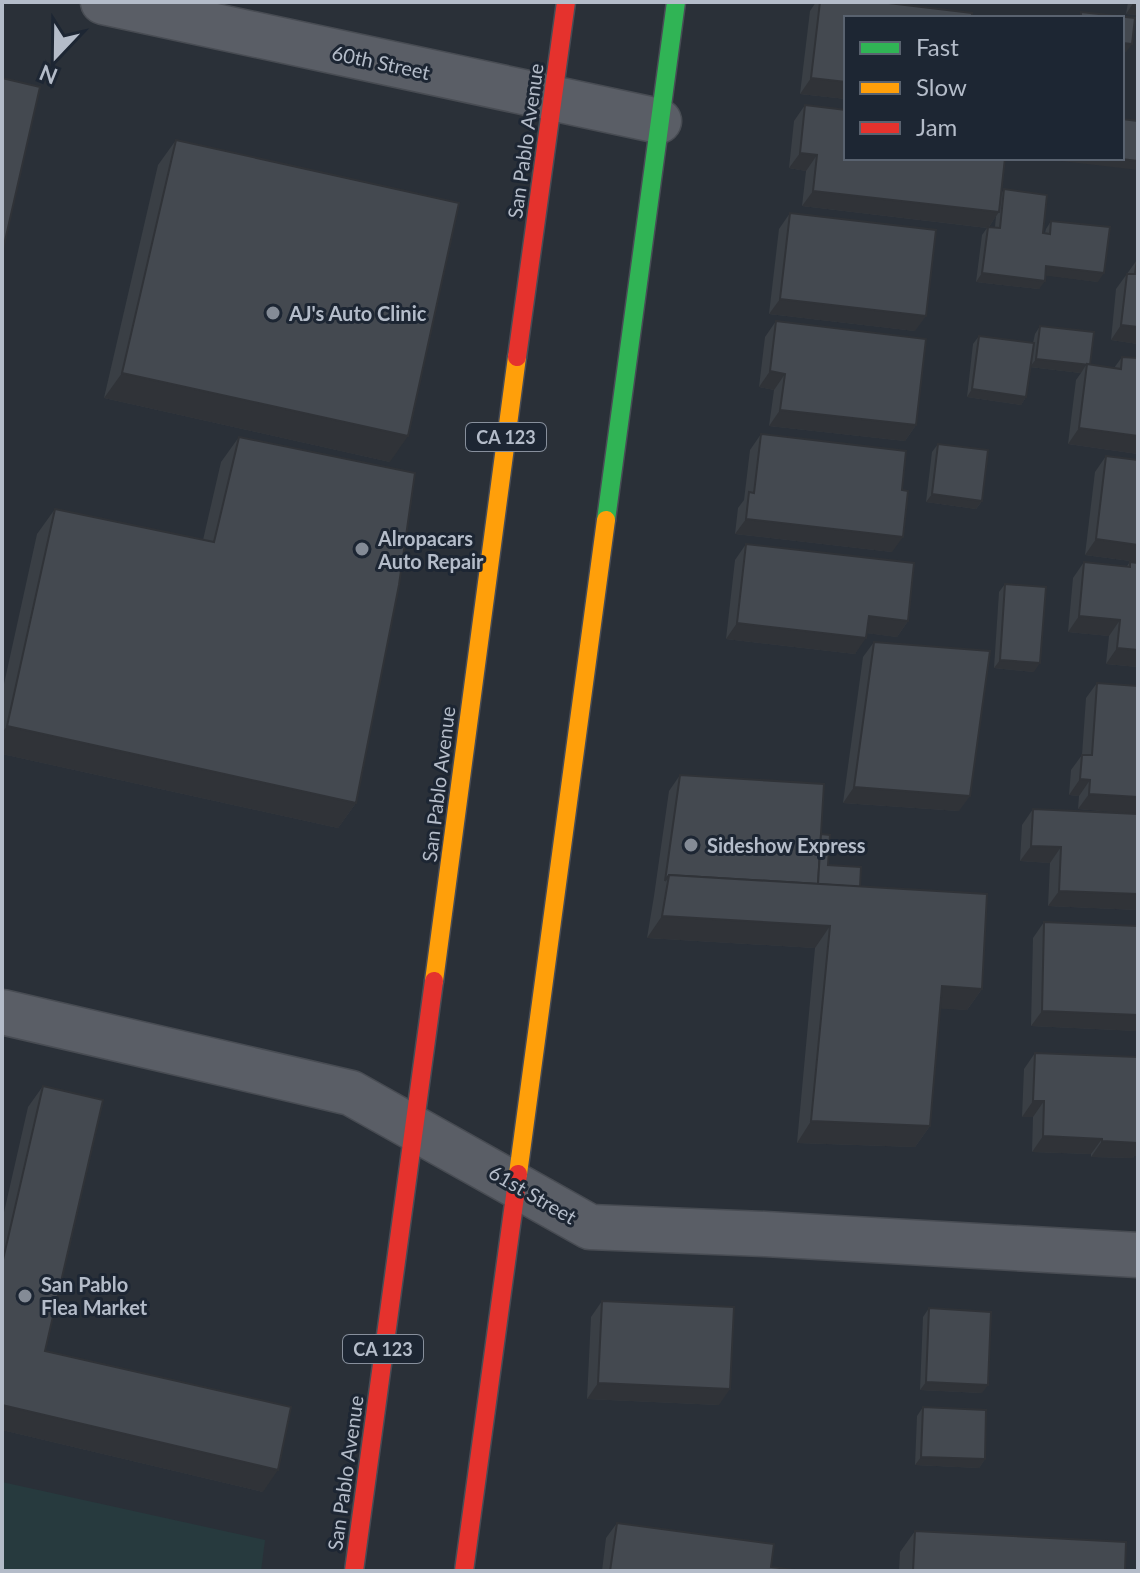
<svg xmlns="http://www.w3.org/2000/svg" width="1140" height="1573" font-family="Lato,sans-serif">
  <rect width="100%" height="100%" fill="#2a3038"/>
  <polygon fill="#273a3e" points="2,1482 265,1540 261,1571 2,1571"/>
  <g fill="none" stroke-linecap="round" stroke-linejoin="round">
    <defs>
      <g id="street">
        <polyline points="103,2 659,121"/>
        <polyline points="2,1012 351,1093 590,1227 765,1234 1138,1255"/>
      </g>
      <polyline id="fast" points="606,520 676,2"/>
      <g id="slow">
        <polyline points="434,981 517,357"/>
        <polyline points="518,1174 606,520"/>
      </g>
      <g id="jam">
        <polyline points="517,357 566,2"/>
        <polyline points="354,1571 434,981"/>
        <polyline points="464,1571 518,1174"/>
      </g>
    </defs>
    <use href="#street" stroke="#484c53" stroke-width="47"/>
    <use href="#fast" stroke="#484c55" stroke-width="21"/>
    <use href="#slow" stroke="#484c55" stroke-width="21"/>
    <use href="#jam" stroke="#484c55" stroke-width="21"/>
    <use href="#street" stroke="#5a5e66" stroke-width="44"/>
    <use href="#fast" stroke="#30b455" stroke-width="18"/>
    <use href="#slow" stroke="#ff9f0a" stroke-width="18"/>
    <use href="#jam" stroke="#e5322d" stroke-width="18"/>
  </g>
  <g fill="#3a3f45" fill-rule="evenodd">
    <polygon points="816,2 880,2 846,99 800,94 810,11"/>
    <polygon points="1128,2 1138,2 1138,15 1126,14"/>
    <path d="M 805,105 L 1001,194 L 1004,189 L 1043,233 L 1045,233 L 1046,229 L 1051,221 L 1098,282 L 1045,275 L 1039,289 L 976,282 L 982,235 L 987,228 L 802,206 L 806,171 L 789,168 L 794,121 ZM 996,216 L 995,227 L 989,227 Z"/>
    <polygon points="176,140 390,462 104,398 158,165"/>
    <polygon points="790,213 915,331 769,314 779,229"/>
    <polygon points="1137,260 1138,344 1111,340 1116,289"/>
    <polygon points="776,321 916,425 905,441 769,426 774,390 759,387 765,337"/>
    <polygon points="1040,326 1090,365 1114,368 1122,357 1138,358 1138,454 1068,444 1076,380 1081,373 1030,367 1026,397 1021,405 967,397 973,344 979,336 1033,343 1035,334"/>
    <polygon points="761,434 902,490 892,552 735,534 738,508 744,500 750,450"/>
    <polygon points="239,437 356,803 338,828 2,754 2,693 37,534 55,509 203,540 221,462"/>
    <polygon points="938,444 982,501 976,509 926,502 932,452"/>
    <polygon points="1106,456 1138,460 1138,562 1085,555 1095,472"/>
    <polygon points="746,544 908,621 897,637 867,633 855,654 726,639 735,560"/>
    <polygon points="1084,562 1127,566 1130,562 1138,667 1106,664 1109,636 1068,632 1073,578"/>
    <polygon points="1005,584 1034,672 994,668 999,592"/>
    <polygon points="874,642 959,811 843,803 863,657"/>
    <polygon points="1097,683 1138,686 1138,910 1048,906 1050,863 1020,861 1022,825 1033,809 1128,813 1078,809 1079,796 1069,795 1071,770 1082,755 1086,698"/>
    <polygon points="680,775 821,834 828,865 860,887 982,989 967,1010 940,1008 930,1126 915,1147 797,1143 815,948 647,938 654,896 669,791"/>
    <polygon points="1044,922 1138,926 1138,1031 1031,1026 1033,938"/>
    <polygon points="1035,1053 1134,1156 1133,1158 1091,1157 1091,1154 1032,1152 1033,1117 1022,1117 1024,1069"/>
    <polygon points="43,1086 45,1351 263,1492 2,1430 2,1221 28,1107"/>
    <polygon points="602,1301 719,1405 587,1399 591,1317"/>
    <polygon points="929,1308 982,1393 920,1390 923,1317"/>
    <polygon points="923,1407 985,1459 979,1468 915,1465 917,1416"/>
    <polygon points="617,1523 771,1567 802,1571 602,1571 606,1538"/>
    <polygon points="915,1531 1125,1571 899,1571 900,1552"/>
  </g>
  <g fill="#303338">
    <polygon points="987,2 1010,2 1008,4"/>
    <polygon points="1134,2 1138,2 1138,15 1126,14"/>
    <polygon points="1122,43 1132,44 1126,52 1122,52"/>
    <polygon points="811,78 846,82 846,99 800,94"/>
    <polygon points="800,153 817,155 806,171 789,168"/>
    <polygon points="1063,158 1113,158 1138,161 1138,170 1061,161"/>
    <polygon points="813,191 999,212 988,228 802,206"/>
    <polygon points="1046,266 1104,273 1098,282 1040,275"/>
    <polygon points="982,273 1045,281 1039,289 976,282"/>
    <polygon points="780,299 926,316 915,331 769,314"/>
    <polygon points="1121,325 1138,327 1138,344 1111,340"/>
    <polygon points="1036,359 1086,365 1081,373 1030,367"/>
    <polygon points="770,371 785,374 774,390 759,387"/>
    <polygon points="122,373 408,436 390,462 104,398"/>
    <polygon points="972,389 1026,397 1021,405 967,397"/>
    <polygon points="780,410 916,425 905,441 769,426"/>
    <polygon points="1079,428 1138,436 1138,454 1068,444"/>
    <polygon points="932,494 982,501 976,509 926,502"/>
    <polygon points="746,519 903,537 892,552 735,534"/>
    <polygon points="1096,539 1138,545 1138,562 1085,555"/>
    <polygon points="869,616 908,621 897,637 858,632"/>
    <polygon points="1079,616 1120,620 1109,636 1068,632"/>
    <polygon points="737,623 866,638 855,654 726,639"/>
    <polygon points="1117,648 1138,650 1138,667 1106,664"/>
    <polygon points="1000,660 1040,663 1034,672 994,668"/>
    <polygon points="7,726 356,803 338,828 2,754 2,733"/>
    <polygon points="1080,779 1090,780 1079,796 1069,795"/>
    <polygon points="854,787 970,796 959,811 843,803"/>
    <polygon points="1089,794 1138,797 1138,814 1078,809"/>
    <polygon points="1031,846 1061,847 1050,863 1020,861"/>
    <polygon points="1059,891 1138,894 1138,910 1048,906"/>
    <polygon points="662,916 830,926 815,948 647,938"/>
    <polygon points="942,986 982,989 967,1010 927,1008"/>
    <polygon points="1042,1011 1138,1015 1138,1031 1031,1026"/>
    <polygon points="1033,1101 1044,1101 1033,1117 1022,1117"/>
    <polygon points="811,1121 930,1126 915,1147 797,1143"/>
    <polygon points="1043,1136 1102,1139 1091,1154 1032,1152"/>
    <polygon points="1102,1141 1138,1143 1138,1156 1134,1156 1133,1158 1091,1157"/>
    <polygon points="926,1382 988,1385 982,1393 920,1390"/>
    <polygon points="598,1383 730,1389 719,1405 587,1399"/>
    <polygon points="2,1405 278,1470 263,1492 2,1430"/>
    <polygon points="921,1457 985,1459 979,1468 915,1465"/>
  </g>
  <g fill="#444950" stroke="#303338" stroke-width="2">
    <polygon points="820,2 880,2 972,13 972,18 846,18 846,82 811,78"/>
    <polygon points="1081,12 1135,18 1132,44 1122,43 1122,18 1081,18"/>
    <polygon points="2,78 40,87 2,254"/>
    <polygon points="805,105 846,110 846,158 1005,158 999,212 813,191 817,155 800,153"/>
    <polygon points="1122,119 1138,121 1138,161 1113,158 1122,158"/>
    <polygon points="176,140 459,203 408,436 122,373"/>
    <polygon points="1004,189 1047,195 1043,233 1050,234 1051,221 1110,227 1104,273 1046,266 1045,281 982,273 988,227 1000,228"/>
    <polygon points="790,213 936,230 926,316 780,299"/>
    <polygon points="1137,260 1138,327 1121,325 1127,274 1135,274"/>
    <polygon points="776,321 926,339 916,425 780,410 785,374 770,371"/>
    <polygon points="1040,326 1094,332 1090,365 1036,359"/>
    <polygon points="979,336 1034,343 1026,397 972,389"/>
    <polygon points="1122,357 1138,358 1138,436 1079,428 1087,364 1121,369"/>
    <polygon points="761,434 906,451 902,490 908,491 903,537 746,519 749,492 754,493"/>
    <polygon points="239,437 415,473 399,585 356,803 7,726 55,509 214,542"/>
    <polygon points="938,444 988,450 982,501 932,494"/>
    <polygon points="1106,456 1138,460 1138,545 1096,539"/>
    <polygon points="746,544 914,563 908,621 869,616 866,638 737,623"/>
    <polygon points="1084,562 1130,567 1130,562 1138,563 1138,650 1117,648 1120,620 1079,616"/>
    <polygon points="1005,584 1046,587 1040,663 1000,660"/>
    <polygon points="874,642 990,651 970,796 854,787"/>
    <polygon points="1097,683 1138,686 1138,797 1089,794 1090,780 1080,779 1082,755 1092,755"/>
    <polygon points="680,775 824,784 818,884 669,875 665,881"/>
    <polygon points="1033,809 1138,814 1138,894 1059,891 1061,847 1031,846"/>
    <polygon points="821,834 830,835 828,865 861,867 860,887 818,884"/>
    <polygon points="669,875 987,894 982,989 942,986 930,1126 811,1121 830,926 662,916"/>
    <polygon points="1044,922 1138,926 1138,1015 1042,1011"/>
    <polygon points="1035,1053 1138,1057 1138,1143 1102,1141 1102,1139 1043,1136 1044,1101 1033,1101"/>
    <polygon points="43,1086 103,1100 45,1351 291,1407 278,1470 2,1405 2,1264"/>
    <polygon points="602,1301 734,1307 730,1389 598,1383"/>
    <polygon points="929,1308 991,1312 988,1385 926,1382"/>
    <polygon points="923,1407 986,1410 985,1459 921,1457"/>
    <polygon points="617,1523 774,1544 771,1567 802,1571 610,1571"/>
    <polygon points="915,1531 1126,1542 1125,1571 913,1571"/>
  </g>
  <g fill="#848b96" stroke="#1d2633" stroke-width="3">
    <circle cx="273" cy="313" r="8"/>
    <circle cx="362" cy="549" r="8"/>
    <circle cx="691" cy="845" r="8"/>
    <circle cx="25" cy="1296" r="8"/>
  </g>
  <g text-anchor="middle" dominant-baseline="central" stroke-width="6" stroke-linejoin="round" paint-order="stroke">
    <g fill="#1d2633" stroke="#878f9c" stroke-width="2">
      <rect x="466" y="423" width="80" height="28" rx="6"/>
      <rect x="343" y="1335" width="80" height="28" rx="6"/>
    </g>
    <g font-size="18" font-weight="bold" fill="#b4bcc9">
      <text x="506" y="437">CA 123</text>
      <text x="383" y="1349">CA 123</text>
    </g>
    <g font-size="20" fill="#b4bcc9" stroke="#1d2633">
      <text transform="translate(381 62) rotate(12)">60th Street</text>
      <text transform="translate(525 141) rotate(-82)">San Pablo Avenue</text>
      <text transform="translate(438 784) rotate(-83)">San Pablo Avenue</text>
      <text transform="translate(533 1194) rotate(30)">61st Street</text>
      <text transform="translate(345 1473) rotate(-82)">San Pablo Avenue</text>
    </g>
    <g font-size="20" font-weight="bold" fill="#b4bcc9" stroke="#1d2633" text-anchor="start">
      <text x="289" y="313">AJ's Auto Clinic</text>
      <text x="378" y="538">Alropacars<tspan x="378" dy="23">Auto Repair</tspan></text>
      <text x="707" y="845">Sideshow Express</text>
      <text x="41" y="1284">San Pablo<tspan x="41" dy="23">Flea Market</tspan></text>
    </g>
  </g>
  <rect width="1140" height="1573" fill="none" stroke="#b4bcc9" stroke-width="8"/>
  <rect x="844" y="16" width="280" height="144" fill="#1d2633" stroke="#59626f" stroke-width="2"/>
  <rect x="860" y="42" width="40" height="12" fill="#30b455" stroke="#59626f" stroke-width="2"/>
  <text x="916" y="56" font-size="24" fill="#b4bcc9">Fast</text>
  <rect x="860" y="82" width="40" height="12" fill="#ff9f0a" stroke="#59626f" stroke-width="2"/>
  <text x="916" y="96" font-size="24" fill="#b4bcc9">Slow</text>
  <rect x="860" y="122" width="40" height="12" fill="#e5322d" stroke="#59626f" stroke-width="2"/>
  <text x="916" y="136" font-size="24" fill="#b4bcc9">Jam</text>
  <g transform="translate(56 56) rotate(202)" stroke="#1d2633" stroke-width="6" paint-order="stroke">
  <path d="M0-6L14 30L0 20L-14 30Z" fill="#b4bcc9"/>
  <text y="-12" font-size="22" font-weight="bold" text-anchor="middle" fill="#b4bcc9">N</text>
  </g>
</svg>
